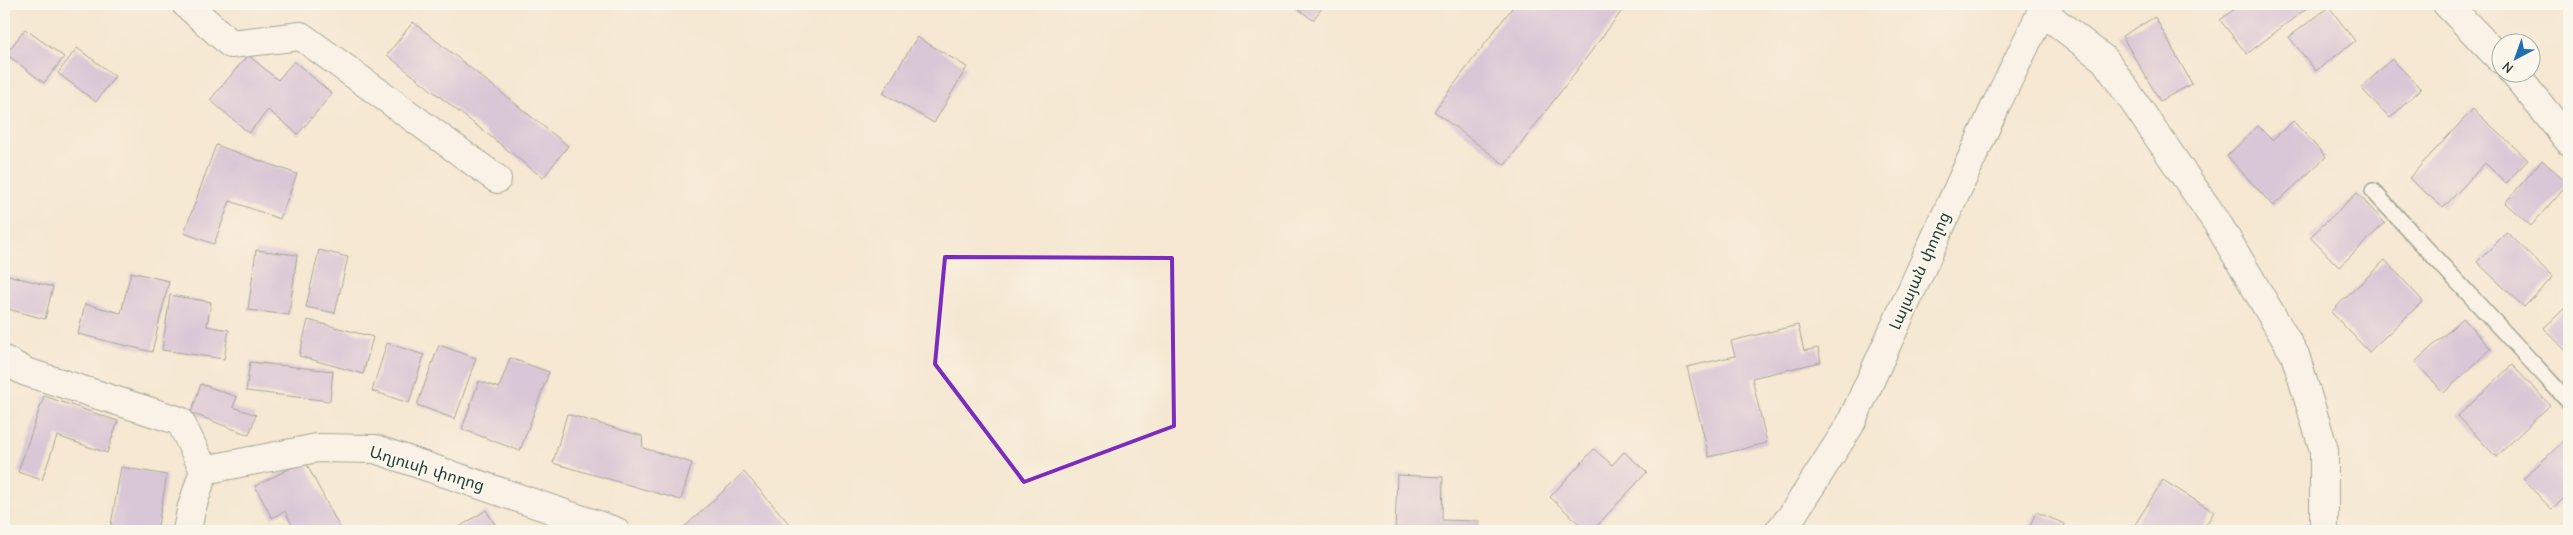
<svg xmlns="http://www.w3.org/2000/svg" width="2573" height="535" font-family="'Comic Neue','Noto Sans Armenian',sans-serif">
  <rect width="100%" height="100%" fill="#fbf7ec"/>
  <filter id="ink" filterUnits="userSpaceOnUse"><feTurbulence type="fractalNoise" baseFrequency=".02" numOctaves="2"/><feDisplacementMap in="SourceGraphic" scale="10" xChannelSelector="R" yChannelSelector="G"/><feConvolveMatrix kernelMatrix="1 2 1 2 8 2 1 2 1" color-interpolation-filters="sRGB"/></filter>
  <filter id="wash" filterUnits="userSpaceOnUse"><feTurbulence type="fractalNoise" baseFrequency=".0096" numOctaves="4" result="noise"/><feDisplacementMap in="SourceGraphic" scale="20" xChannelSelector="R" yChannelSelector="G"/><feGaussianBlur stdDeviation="1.12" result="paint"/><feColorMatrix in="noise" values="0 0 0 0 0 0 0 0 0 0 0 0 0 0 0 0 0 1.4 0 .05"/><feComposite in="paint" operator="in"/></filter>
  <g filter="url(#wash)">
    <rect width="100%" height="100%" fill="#f5e8d2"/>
    <g id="blocks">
      <g fill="#b79edd">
        <polygon points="1291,4 1325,4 1313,20"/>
        <polygon points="1515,4 1627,4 1505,165 1434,111"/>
        <polygon points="2241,4 2312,4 2247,54 2220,20"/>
        <polygon points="2329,7 2355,41 2316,71 2289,37"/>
        <polygon points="2155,17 2192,84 2160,101 2122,36"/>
        <polygon points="413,22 568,146 543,178 387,55"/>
        <polygon points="25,29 64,57 44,83 6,54"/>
        <polygon points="917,37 967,67 934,123 883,93"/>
        <polygon points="77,48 115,76 96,102 58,73"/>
        <polygon points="248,55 278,80 294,61 332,94 298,134 268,110 249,133 210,100"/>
        <polygon points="2392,59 2421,89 2390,118 2361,88"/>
        <polygon points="2473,109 2528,160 2506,183 2485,163 2443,208 2409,178"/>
        <polygon points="2293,121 2326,157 2273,206 2227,156 2258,126 2272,140"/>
        <polygon points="216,145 297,174 280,219 230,201 214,244 184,233"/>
        <polygon points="2542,160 2568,183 2531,226 2505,203"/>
        <polygon points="2357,193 2385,223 2339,267 2310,237"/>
        <polygon points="2507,232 2553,277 2524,307 2477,262"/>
        <polygon points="256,250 297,255 289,315 248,310"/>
        <polygon points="319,250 348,257 335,313 306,307"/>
        <polygon points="2385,260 2423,301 2369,352 2331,312"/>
        <polygon points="131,272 169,281 152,352 78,334 85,304 121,313"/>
        <polygon points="4,274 53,287 45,319 4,308"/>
        <polygon points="170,295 211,302 207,326 229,330 224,359 162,350"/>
        <polygon points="2569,304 2569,354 2544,328"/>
        <polygon points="2463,318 2491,349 2444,393 2415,362"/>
        <polygon points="308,320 373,337 363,374 299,356"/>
        <polygon points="1798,325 1804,351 1818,348 1821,362 1752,378 1767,443 1709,457 1687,367 1735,356 1731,341"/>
        <polygon points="387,343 424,355 409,403 372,391"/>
        <polygon points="439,345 476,358 455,419 417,405"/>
        <polygon points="510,358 549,372 520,451 462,429 479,381 499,388"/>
        <polygon points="250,362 333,371 330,401 246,391"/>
        <polygon points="2512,365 2550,405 2496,457 2458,416"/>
        <polygon points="201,384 237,397 233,407 256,415 249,435 191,413"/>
        <polygon points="44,396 118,421 107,453 57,436 42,480 18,472"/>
        <polygon points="567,414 642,436 643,448 692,463 681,500 553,463"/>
        <polygon points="2569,436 2569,493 2552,510 2523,479"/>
        <polygon points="1594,449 1612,465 1624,452 1647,472 1592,531 1587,531 1550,497"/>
        <polygon points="305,461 340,528 334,531 295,531 285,511 272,518 255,486"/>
        <polygon points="121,467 167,475 157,531 110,531"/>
        <polygon points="744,472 792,527 790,531 680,531"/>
        <polygon points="1397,475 1443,477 1442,520 1479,521 1479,531 1395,531"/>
        <polygon points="2163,480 2214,512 2202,531 2131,531"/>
        <polygon points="486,510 499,531 453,531"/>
        <polygon points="2036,512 2065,524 2063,531 2028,531"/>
      </g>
    </g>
  </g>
  <g filter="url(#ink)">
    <use href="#blocks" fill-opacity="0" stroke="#3f574c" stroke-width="1"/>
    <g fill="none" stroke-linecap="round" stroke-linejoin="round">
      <defs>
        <polyline id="service" points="2373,191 2569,402"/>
        <g id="minor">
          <polyline points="186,4 231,44 301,36 497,179"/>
          <polyline points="2447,4 2500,59"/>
          <polyline points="2042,11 2105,60 2218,224 2295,355 2324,450 2324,531"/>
          <polyline points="2513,72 2569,141"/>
          <polyline points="4,360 26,372 180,421 204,470 191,510 187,531"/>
          <polyline points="204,470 317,448 375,449 615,531"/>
          <polyline points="1779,531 1791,517 1850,425 1996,105 2042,11 2049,4"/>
        </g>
      </defs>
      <use href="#service" stroke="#3f574c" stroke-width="18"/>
      <use href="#minor" stroke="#3f574c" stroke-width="30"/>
      <use href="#service" stroke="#fff" stroke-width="15"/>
      <use href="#minor" stroke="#fff" stroke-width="28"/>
    </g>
  </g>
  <path d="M0 0H2573V535H0ZM 945,257 L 1172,258 L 1174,426 L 1024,482 L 935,364 Z" fill="#f5e8d2" fill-opacity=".55" fill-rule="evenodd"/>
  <path fill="none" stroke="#7b2cbf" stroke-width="4" stroke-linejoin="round" d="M 945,257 L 1172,258 L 1174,426 L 1024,482 L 935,364 Z"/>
  <g text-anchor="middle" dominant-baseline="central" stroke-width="4" stroke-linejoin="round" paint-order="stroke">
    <g font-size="16" fill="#1f3d34" stroke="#fbf7ec">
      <text transform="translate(1920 271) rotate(-66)">Լալայան փողոց</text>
      <text transform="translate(427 469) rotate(17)">Աղյուսի փողոց</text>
    </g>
  </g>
  <rect width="2573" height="535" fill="none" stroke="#fbf7ec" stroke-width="20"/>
  <g transform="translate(2516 58) rotate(221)"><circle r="24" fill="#fbf7ec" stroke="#a3ada2"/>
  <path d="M0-4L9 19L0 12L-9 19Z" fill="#1f6fb2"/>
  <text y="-8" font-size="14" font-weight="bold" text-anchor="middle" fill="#1f3d34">N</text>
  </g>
</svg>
